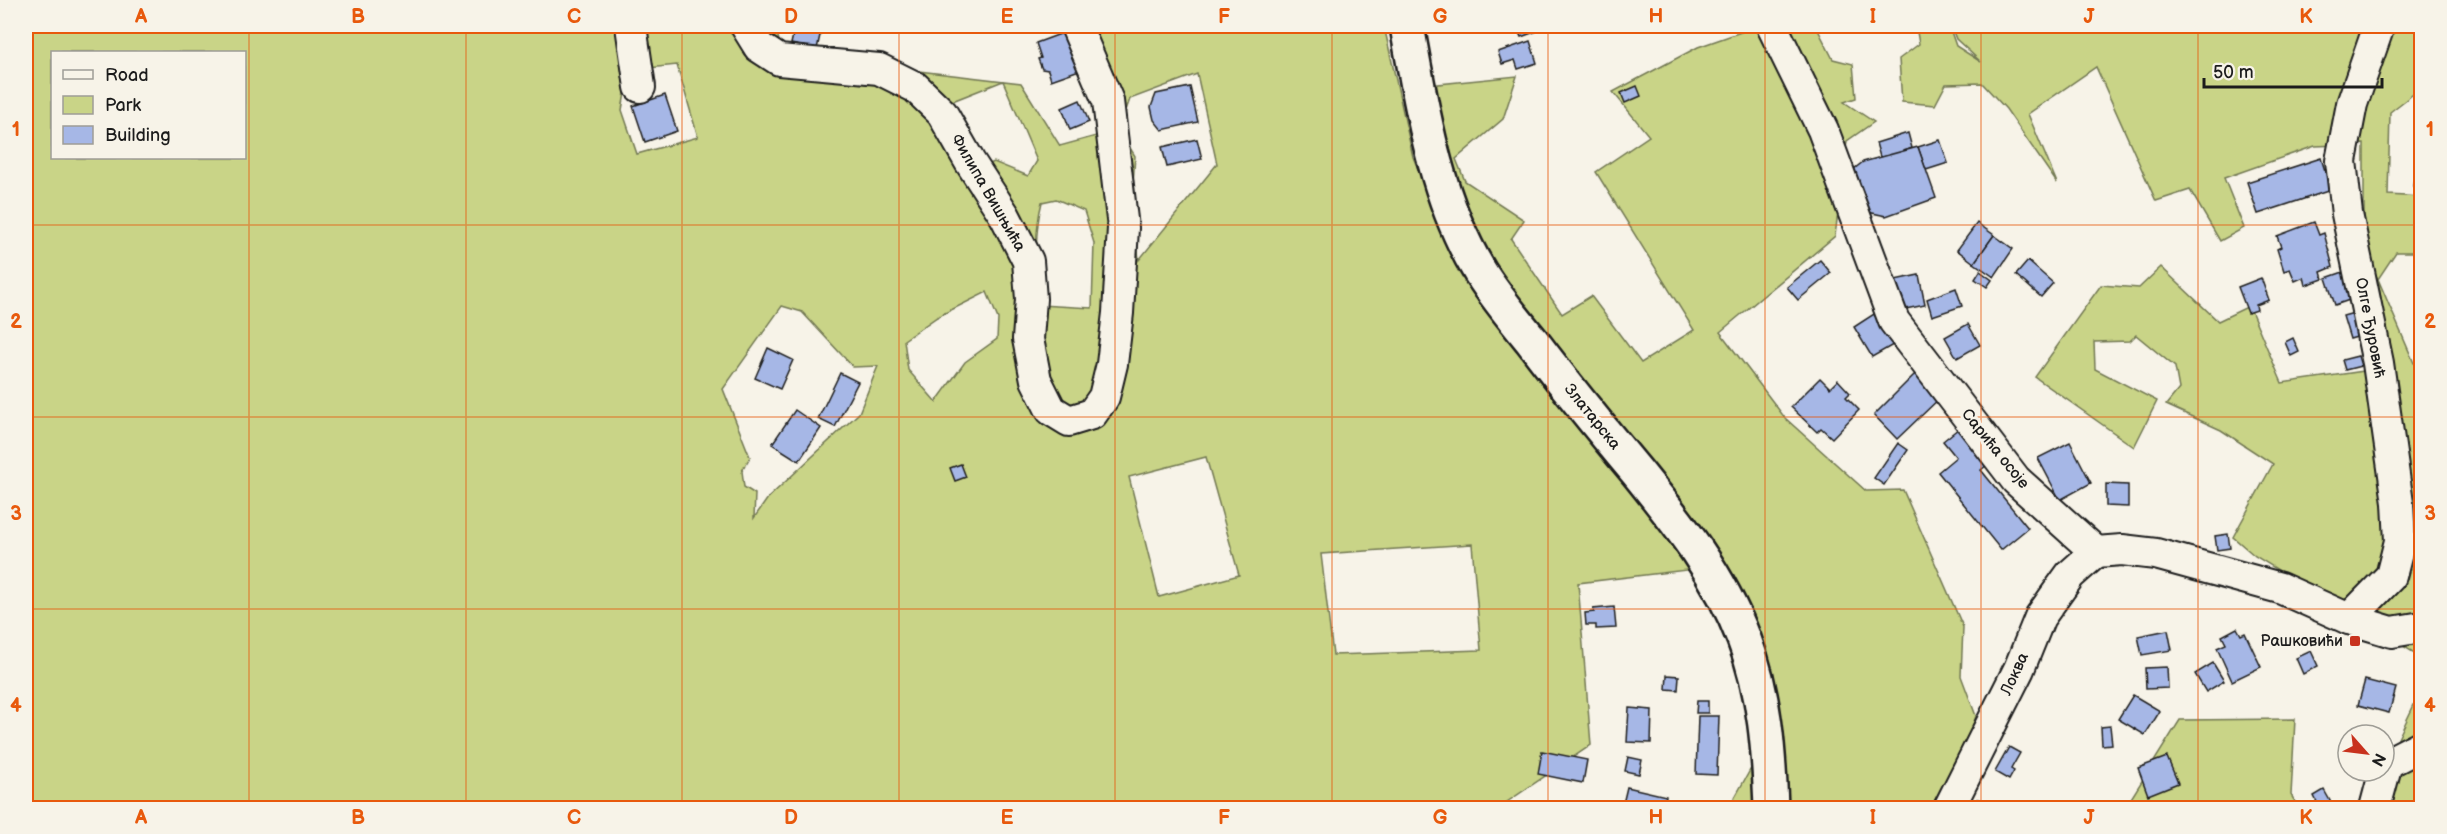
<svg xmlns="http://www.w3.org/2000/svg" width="2447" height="834" font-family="'Balsamiq Sans',sans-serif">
  <rect width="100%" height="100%" fill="#f7f3e8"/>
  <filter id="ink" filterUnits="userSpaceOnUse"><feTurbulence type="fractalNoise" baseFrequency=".0167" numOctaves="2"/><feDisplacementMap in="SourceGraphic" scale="12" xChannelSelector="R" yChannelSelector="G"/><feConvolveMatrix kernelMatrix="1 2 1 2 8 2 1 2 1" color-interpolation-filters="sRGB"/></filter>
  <g filter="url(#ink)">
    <g fill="#c9d487" stroke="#727852" stroke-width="1.5" fill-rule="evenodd">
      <path d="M 26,26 L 788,26 L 777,32 L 782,55 L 1021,83 L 1060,146 L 1118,130 L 1075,26 L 1384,26 L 1413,157 L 1460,268 L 1527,364 L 1695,569 L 1578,583 L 1591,745 L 1498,808 L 26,808 ZM 52,52 L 244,52 L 244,158 L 52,158 ZM 677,65 L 698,137 L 637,154 L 622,110 L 629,70 ZM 1197,74 L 1217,164 L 1139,260 L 1132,197 L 1135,156 L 1119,130 L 1130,99 ZM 1003,81 L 1037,161 L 1028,176 L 994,162 L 981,168 L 945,104 ZM 1056,199 L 1084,211 L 1094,243 L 1092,308 L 1039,305 C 1037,270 1033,237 1042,202 ZM 987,292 L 998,319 L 997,339 L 965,362 L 936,402 L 908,370 L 904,340 L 937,317 ZM 782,306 L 802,312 L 853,367 L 878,366 L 859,413 L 768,498 L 754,518 L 755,494 L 744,487 L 742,471 L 750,457 L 723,389 ZM 1206,457 L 1239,575 L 1159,597 L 1129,477 ZM 1472,544 L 1481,650 L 1333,655 L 1321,554 Z"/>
      <polygon points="1758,26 1816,26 1833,59 1853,64 1856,98 1844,102 1874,122 1847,141 1835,236 1720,332 1785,418 1866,491 1903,490 1963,627 1961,676 1976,716 1944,808 1788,808 1782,741 1764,666 1510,297 1464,209 1429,85 1517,76 1503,119 1456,159 1465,181 1524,220 1511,239 1562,314 1591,296 1641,363 1694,330 1596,172 1649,136 1613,92 1698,47"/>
      <polygon points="1916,26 1949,26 1956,46 1981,62 1956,39 1951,26 2421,26 2421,88 2390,112 2388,195 2421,197 2421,252 2396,252 2378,279 2414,363 2421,363 2421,657 2255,556 2233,537 2273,464 2221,430 2166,405 2179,389 2175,367 2136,335 2130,341 2094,342 2095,369 2157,401 2134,447 2035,377 2101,285 2139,288 2161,267 2218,321 2249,306 2282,383 2391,367 2378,279 2364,253 2364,144 2315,146 2224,178 2244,228 2220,241 2190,190 2156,201 2096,67 2028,114 2057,183 2006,109 1982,83 1946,84 1935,105 1902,102 1899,59 1919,44"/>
      <polygon points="2421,690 2421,808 2365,808"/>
      <polygon points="2295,719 2291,795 2299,808 2125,808 2180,720"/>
      <polygon points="1754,763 1756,808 1729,808"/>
    </g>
    <g fill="#a6b7e6" stroke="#1c1c1c" stroke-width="1.5">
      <polygon points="795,26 821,31 817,49 791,44"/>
      <polygon points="1516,26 1551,26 1521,37"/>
      <polygon points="1071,30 1085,68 1051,80 1048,70 1042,69 1038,59 1041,58 1036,43"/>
      <polygon points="1530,41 1537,63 1518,69 1515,60 1502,64 1498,52"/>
      <polygon points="1637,86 1641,96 1625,103 1621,93"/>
      <polygon points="1190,87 1198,122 1162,130 1154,120 1151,107 1156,94"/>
      <polygon points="665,95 677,131 645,142 633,106"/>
      <polygon points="1080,100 1089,122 1070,130 1062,108"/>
      <polygon points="2421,122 2422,122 2422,187 2413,186"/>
      <polygon points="1908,133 1912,148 1898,154 1880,157 1876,143"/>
      <polygon points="1197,139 1202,159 1167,167 1162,147"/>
      <polygon points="1940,140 1948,163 1926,170 1918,147"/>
      <polygon points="1918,147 1936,198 1886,216 1868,212 1854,169 1863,162"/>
      <polygon points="2321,158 2331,190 2258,214 2247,182"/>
      <polygon points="2314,222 2319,235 2324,233 2333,267 2321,272 2323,279 2306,285 2304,277 2295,281 2290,269 2284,271 2277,249 2281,247 2277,236"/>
      <polygon points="1977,223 1994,235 1974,263 1957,250"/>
      <polygon points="1994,235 2013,249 1994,277 1974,263"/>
      <polygon points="1820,260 1831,273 1798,300 1787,287"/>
      <polygon points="2028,261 2053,283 2041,297 2016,275"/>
      <polygon points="2349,270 2358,297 2335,305 2326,278"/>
      <polygon points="1980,271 1992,280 1987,287 1975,279"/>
      <polygon points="1919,275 1925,305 1896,311 1890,281"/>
      <polygon points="2261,278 2269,300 2256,305 2257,310 2248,313 2238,287"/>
      <polygon points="1956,288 1962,306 1932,316 1927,299"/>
      <polygon points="2361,311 2367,334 2350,339 2343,316"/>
      <polygon points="1874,314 1893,345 1872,357 1854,327"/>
      <polygon points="1968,324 1980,345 1957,358 1945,337"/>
      <polygon points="2293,338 2299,352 2291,356 2285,342"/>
      <polygon points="768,348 793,360 780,389 755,378"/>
      <polygon points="2358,356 2361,366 2345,370 2342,360"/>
      <polygon points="1918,371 1942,396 1897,439 1874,415"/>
      <polygon points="840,373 858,382 835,427 818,419"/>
      <polygon points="1820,378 1830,388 1838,380 1850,393 1846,397 1859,410 1832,438 1821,428 1817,432 1791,407"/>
      <polygon points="795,410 821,428 799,461 772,444"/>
      <polygon points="1964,424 1993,460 1981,470 2028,528 2001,550 1938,472 1956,457 1943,441"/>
      <polygon points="2070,442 2091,483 2060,500 2038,458"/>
      <polygon points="1898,443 1908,450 1884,485 1874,478"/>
      <polygon points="961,464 966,477 955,481 950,468"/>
      <polygon points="2106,484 2128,485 2128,507 2106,506"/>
      <polygon points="2228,534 2230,548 2217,550 2215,536"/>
      <polygon points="1614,607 1616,628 1596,629 1596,625 1586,625 1585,613 1594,612 1593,609"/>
      <polygon points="2237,628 2241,635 2245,633 2261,667 2232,681 2217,648 2226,644 2222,636"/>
      <polygon points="2168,630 2172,650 2142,655 2138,636"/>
      <polygon points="2311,651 2318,666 2303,674 2296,658"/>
      <polygon points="2213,663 2224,681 2206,692 2195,674"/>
      <polygon points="2167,667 2168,688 2146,689 2145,668"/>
      <polygon points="1667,675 1679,676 1678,690 1666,689"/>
      <polygon points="2365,680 2396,688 2389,713 2358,705"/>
      <polygon points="2133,695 2160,711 2145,735 2118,719"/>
      <polygon points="1697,701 1708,701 1708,713 1696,713"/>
      <polygon points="1629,708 1652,710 1651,743 1627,742"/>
      <polygon points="1698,716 1719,716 1717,775 1696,774"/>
      <polygon points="2110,726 2112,744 2102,745 2101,727"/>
      <polygon points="2009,747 2020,753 2011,769 2014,771 2009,780 1995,772"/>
      <polygon points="1542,751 1587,760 1583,783 1538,774"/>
      <polygon points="1628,757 1642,760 1639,774 1625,771"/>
      <polygon points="2167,757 2178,783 2148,795 2138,768"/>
      <polygon points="1627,787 1666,796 1663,808 1622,808"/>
      <polygon points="2324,790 2334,808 2320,808 2314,796"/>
      <polygon points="1977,799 2002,803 2001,808 1976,808"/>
    </g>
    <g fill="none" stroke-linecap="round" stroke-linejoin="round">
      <defs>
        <g id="minor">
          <polyline points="631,26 640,87"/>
          <polyline points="746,26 759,47 779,60 879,69 915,87 942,113 970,162 1005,216 1028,261 1031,299 1028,339 1036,380 1051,410 1069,421 1092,414 1104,397 1112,364 1118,313 1123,228 1108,101 1076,26"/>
          <polyline points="1772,26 1823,130 1894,321 2016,480 2096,552 2122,550 2156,554 2280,588 2349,619 2392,632 2422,627"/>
          <polyline points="2349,619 2391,576 2400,541 2398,503 2378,363 2347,214 2341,161 2352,104 2379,26"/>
          <polyline points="1949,808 2019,669 2040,617 2070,575 2096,552"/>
          <polyline points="2375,808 2387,763 2422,745"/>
        </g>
        <path id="major" d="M 1407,26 C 1422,109 1435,198 1480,272 C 1495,296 1514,319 1532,341 C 1566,386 1601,429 1637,472 C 1679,524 1720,575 1744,639 C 1765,693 1769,752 1771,808"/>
      </defs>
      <use href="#minor" stroke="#1c1c1c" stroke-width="34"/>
      <use href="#major" stroke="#1c1c1c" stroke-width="38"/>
      <use href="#minor" stroke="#f7f3e8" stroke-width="30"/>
      <use href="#major" stroke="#f7f3e8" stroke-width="33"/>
    </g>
  </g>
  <path fill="none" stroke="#e8590c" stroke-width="1.5" stroke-opacity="0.55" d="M 249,26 L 249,808M 466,26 L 466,808M 682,26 L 682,808M 899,26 L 899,808M 1115,26 L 1115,808M 1332,26 L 1332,808M 1548,26 L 1548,808M 1765,26 L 1765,808M 1981,26 L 1981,808M 2198,26 L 2198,808M 26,225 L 2422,225M 26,417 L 2422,417M 26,609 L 2422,609"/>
  <rect fill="#c8321e" stroke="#f7f3e8" stroke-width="2" x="2349" y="635" width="12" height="12" rx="3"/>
  <g text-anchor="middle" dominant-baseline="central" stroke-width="6" stroke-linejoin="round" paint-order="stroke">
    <g font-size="16" fill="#1c1c1c" stroke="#f7f3e8">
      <text transform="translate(988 193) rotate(60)">Филипа Вишњића</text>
      <text transform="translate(2370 328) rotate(79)">Олге Ђуровић</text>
      <text transform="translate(1592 417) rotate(51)">Златарска</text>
      <text transform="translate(1995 449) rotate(51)">Сарића осоје</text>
      <text transform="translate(2015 674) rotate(-65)">Локва</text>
    </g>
    <g font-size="16" fill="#1c1c1c" stroke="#f7f3e8" text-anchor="end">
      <text x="2343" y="641">Рашковићи</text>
    </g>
  </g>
  <rect width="2447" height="834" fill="none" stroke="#f7f3e8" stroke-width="66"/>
  <rect x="51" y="51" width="195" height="108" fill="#f7f3e8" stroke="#9f9d96" stroke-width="1.5"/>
  <rect x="63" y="70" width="30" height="9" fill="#f7f3e8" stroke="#9f9d96" stroke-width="1.5"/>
  <text x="105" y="81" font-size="18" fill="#1c1c1c">Road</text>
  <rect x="63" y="96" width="30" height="18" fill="#c9d487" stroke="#9f9d96" stroke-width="1.5"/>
  <text x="105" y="111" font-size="18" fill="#1c1c1c">Park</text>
  <rect x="63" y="126" width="30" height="18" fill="#a6b7e6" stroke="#9f9d96" stroke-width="1.5"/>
  <text x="105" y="141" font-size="18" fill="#1c1c1c">Building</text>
  <g transform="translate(2366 753) rotate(118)"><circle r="28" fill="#f7f3e8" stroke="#9f9d96" stroke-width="1.5"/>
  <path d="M0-4.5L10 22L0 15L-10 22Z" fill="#c8321e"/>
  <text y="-9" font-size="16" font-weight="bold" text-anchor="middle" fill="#1c1c1c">N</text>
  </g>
  <path d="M2204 78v9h178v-9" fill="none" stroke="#1c1c1c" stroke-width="3"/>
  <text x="2213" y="78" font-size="18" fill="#1c1c1c" stroke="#f7f3e8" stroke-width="4.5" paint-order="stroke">50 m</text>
  <rect x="33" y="33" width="2381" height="768" fill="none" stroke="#e8590c" stroke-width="2"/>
  <g font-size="20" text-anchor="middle" font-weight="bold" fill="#e8590c">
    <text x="141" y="23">A</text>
    <text x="358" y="23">B</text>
    <text x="574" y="23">C</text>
    <text x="791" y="23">D</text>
    <text x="1007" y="23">E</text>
    <text x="1224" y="23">F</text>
    <text x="1440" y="23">G</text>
    <text x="1656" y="23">H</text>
    <text x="1873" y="23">I</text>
    <text x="2089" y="23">J</text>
    <text x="2306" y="23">K</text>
    <text x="16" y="136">1</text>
    <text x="2430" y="136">1</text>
    <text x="16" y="328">2</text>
    <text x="2430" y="328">2</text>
    <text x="16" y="520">3</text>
    <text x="2430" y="520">3</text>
    <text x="16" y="712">4</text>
    <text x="2430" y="712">4</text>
    <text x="141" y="824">A</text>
    <text x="358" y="824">B</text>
    <text x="574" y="824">C</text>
    <text x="791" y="824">D</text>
    <text x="1007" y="824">E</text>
    <text x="1224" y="824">F</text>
    <text x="1440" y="824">G</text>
    <text x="1656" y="824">H</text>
    <text x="1873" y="824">I</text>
    <text x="2089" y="824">J</text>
    <text x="2306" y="824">K</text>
  </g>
</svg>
